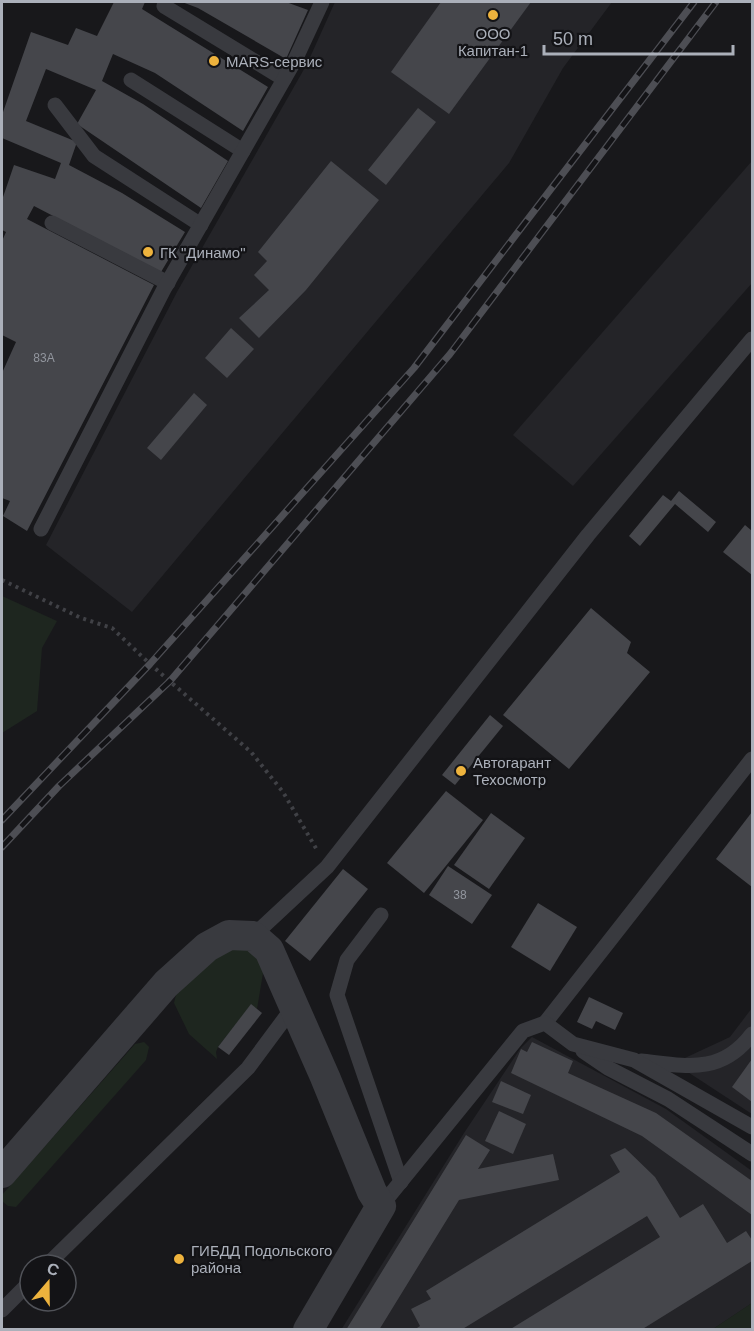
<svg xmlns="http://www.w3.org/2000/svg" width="754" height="1331" font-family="Helvetica,sans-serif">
  <rect width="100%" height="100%" fill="#18181b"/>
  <g fill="#242428">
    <polygon points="335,2 612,2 563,68 509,163 132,612 46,545 177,292 307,64"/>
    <polygon points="752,161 752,283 573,486 513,435"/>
    <polygon points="752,1008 752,1114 674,1063 730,1037"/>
    <polygon points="532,1037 666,1109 752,1171 752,1303 713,1329 341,1330 464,1133 520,1049"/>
  </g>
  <g fill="#1e261f">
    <polygon points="2,596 57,621 42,648 37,711 2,733"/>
    <polygon points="248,942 266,955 257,1009 251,1005 218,1047 216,1052 217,1059 189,1034 174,1003 176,995 224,949"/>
    <polygon points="144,1042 149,1047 146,1060 16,1207 8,1206 2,1201 2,1195 135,1044"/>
    <polygon points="752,1303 752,1329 713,1329"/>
  </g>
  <g fill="#45464b">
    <polygon points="114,2 145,2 142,9 268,87 243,131 155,73 113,54 102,81 143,104 228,161 201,208 77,124 96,90 46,69 26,121 77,142 69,165 122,193 185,232 161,272 34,206 27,219 154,285 27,531 3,516 10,501 2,498 2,373 16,342 2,335 2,241 6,232 2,230 2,200 14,165 55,179 61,163 2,138 2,115 31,32 68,45 76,28 97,36"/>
    <polygon points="182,2 286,2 308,10 286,59 198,8"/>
    <polygon points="441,2 531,2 449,114 391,72"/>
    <polygon points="418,108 436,122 386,185 368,170"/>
    <polygon points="331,161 379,200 306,290 259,338 239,318 269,290 254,275 267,261 258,252"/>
    <polygon points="231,328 254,349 227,378 205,358"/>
    <polygon points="194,393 207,405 161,460 147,448"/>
    <polygon points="679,491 716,522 708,532 675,504 640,546 629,536 663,495 671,501"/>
    <polygon points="745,525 752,531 752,575 723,552"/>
    <polygon points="591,608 631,642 627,653 650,672 569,769 503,715"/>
    <polygon points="490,715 503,726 455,785 442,775"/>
    <polygon points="446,791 483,820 424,893 387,863"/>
    <polygon points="752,812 752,887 716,859"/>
    <polygon points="491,813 525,838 489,889 454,865"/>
    <polygon points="448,866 492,895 472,924 429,895"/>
    <polygon points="343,869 368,889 310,961 285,941"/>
    <polygon points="538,903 577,927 550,971 511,947"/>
    <polygon points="589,997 623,1013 615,1030 596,1021 592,1029 577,1022"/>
    <polygon points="251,1004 262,1013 229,1055 218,1047"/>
    <polygon points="532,1042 573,1061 568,1073 656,1113 752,1181 752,1215 642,1136 511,1073 521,1049 527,1052"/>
    <polygon points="752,1059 752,1102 732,1087"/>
    <polygon points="501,1081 531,1095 523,1114 492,1102"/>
    <polygon points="499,1111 526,1124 513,1154 485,1141"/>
    <polygon points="466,1135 490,1150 478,1169 553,1154 559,1180 459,1200 379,1330 346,1330"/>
    <polygon points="625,1148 655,1177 680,1218 703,1204 727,1243 746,1231 752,1240 752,1261 641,1330 509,1330 660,1237 647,1216 461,1330 414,1330 420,1326 411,1309 431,1299 426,1291 620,1172 610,1155"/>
  </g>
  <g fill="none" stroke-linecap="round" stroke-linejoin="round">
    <polyline stroke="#404146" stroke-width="4" stroke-dasharray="3 4.5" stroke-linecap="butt" points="2,580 81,618 112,628 150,664 251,752 283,792 317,850"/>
    <g stroke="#393a3f" stroke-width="15">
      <polyline points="164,6 284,79"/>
      <polyline points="131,80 243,151"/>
      <polyline points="55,105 94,156 201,225"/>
      <polyline points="52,223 168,283"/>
      <polyline points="41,529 164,289 295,60 322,2"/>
      <polyline points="381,915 347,960 337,995 401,1182"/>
      <polyline points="253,936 327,867 588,535 752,339"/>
      <polyline points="545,1023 752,759"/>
      <polyline points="583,1051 608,1068 668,1099 752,1154"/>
      <path d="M 641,1061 C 686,1066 721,1075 752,1034"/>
      <polyline points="381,1206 523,1031 545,1023 573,1044 634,1060 752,1127"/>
      <polyline points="47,1265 248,1068 294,1006"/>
      <polyline points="2,1310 30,1282"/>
    </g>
    <polyline stroke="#393a3f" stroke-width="30" points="2,1173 166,984 207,947 229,935 253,936 269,950 325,1077 372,1192 381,1206 308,1330"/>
    <defs>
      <g id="rail">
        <polyline points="2,820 150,664 414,368 694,2"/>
        <polyline points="2,847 59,786 170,681 450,354 716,2"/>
      </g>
    </defs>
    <use href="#rail" stroke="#4d4e54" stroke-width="7"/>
    <use href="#rail" stroke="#131316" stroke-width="4.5" stroke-dasharray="14" stroke-linecap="butt"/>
  </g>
  <g fill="#eeb33d" stroke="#131316" stroke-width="2">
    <circle cx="493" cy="15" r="6"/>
    <circle cx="214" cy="61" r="6"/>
    <circle cx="148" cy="252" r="6"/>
    <circle cx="461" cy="771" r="6"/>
    <circle cx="179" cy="1259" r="6"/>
  </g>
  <g text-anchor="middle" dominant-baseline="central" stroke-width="4.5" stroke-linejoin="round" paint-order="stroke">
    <g font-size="12" fill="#92969e">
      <text x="44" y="358">83А</text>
      <text x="460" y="895">38</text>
    </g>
    <g font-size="15" fill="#abb0ba" stroke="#131316" text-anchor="start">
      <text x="493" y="33" text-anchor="middle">ООО<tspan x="493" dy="17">Капитан-1</tspan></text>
      <text x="226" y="61">MARS-сервис</text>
      <text x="160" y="252">ГК "Динамо"</text>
      <text x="473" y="762">Автогарант<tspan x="473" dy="17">Техосмотр</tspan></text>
      <text x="191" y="1250">ГИБДД Подольского<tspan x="191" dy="17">района</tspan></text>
    </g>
  </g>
  <rect width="754" height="1331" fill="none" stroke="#abb0ba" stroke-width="6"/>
  <g transform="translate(48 1283) rotate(20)"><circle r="28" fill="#131316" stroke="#505258" stroke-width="1.5"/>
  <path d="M0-4.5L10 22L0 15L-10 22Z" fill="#eeb33d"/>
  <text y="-9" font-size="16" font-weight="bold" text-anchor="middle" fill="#abb0ba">С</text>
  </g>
  <path d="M544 45v9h189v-9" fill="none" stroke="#abb0ba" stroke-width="3"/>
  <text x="553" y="45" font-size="18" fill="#abb0ba" stroke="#131316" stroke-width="4.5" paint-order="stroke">50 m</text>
</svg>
